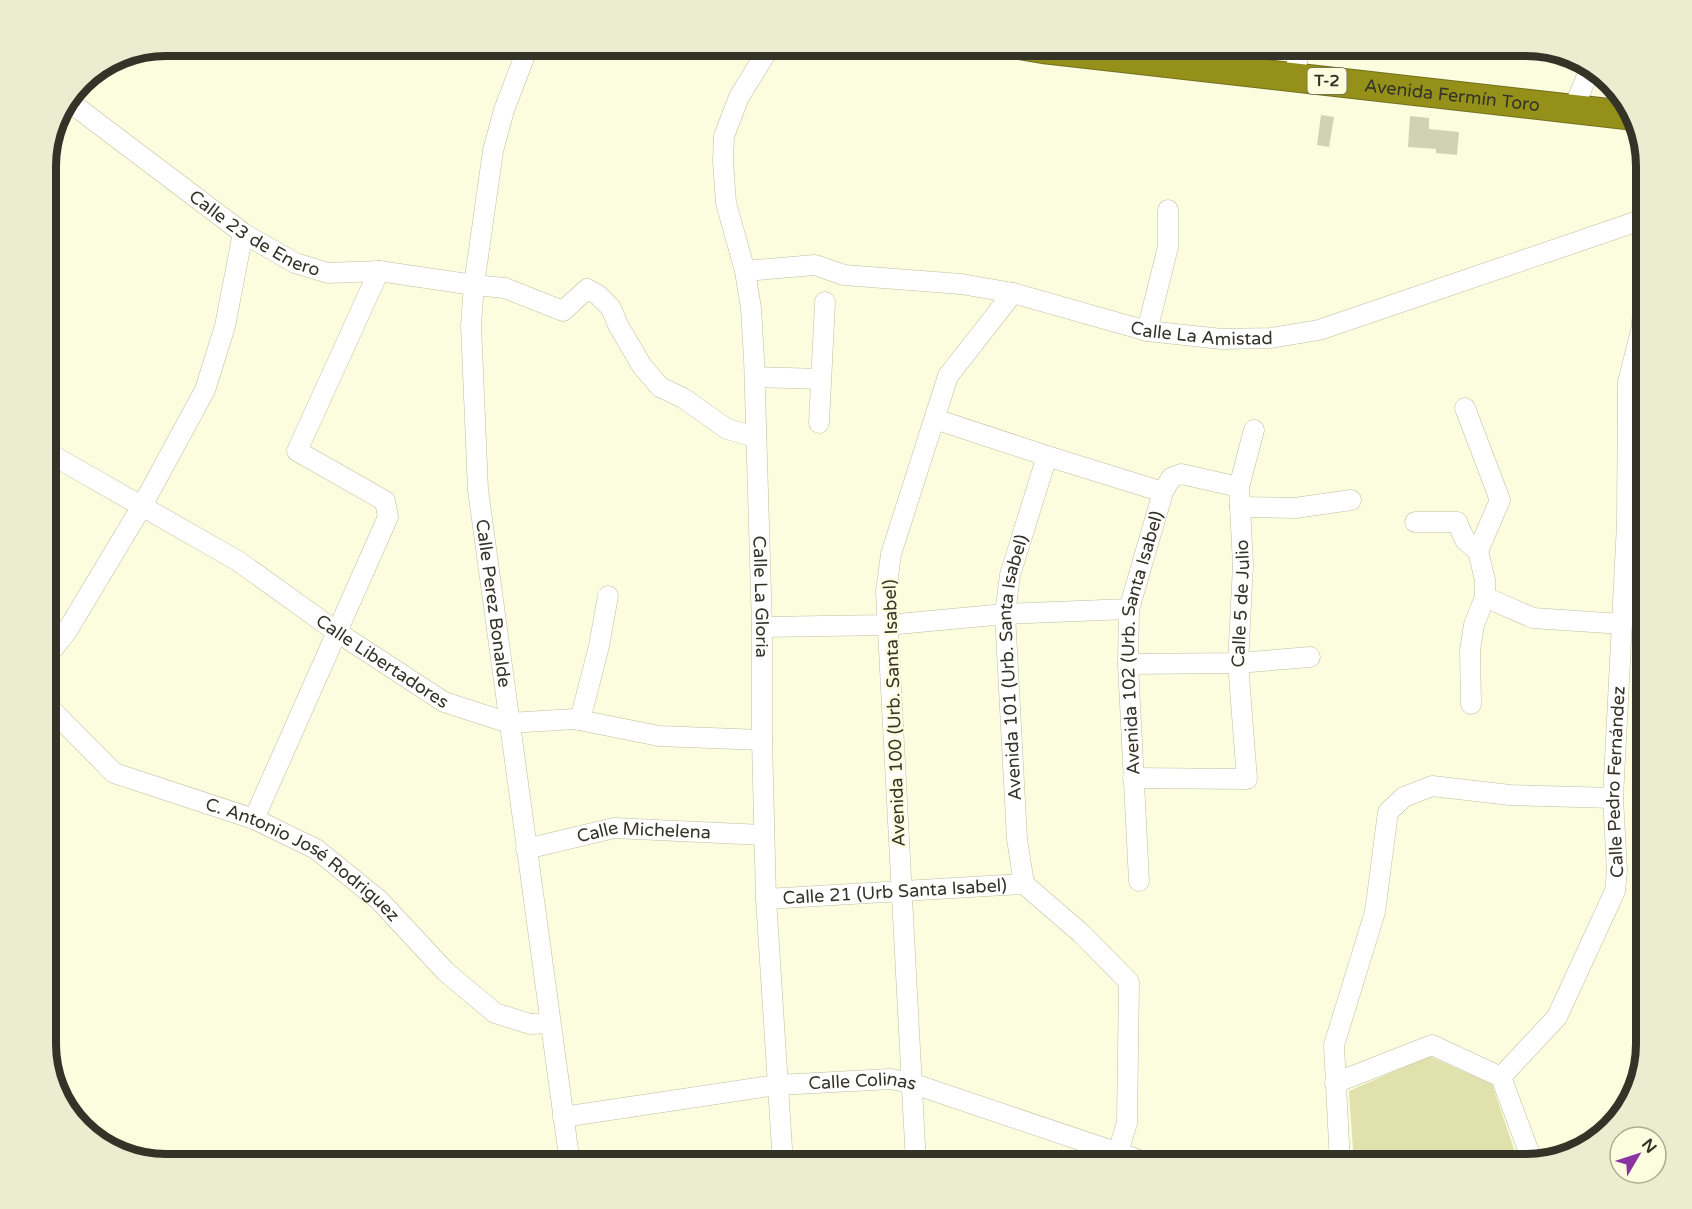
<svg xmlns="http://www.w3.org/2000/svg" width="1692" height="1209" font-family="'Varela Round',sans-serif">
  <rect width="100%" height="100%" fill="#fcfcdf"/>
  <polygon fill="#e1e1ad" points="1429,1056 1492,1084 1519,1164 1354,1164 1349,1091"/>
  <g fill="#d1d2b5">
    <polygon points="1321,115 1334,117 1329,147 1317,145"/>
    <polygon points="1410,116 1429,118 1429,129 1459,132 1457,155 1436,153 1436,149 1408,147"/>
  </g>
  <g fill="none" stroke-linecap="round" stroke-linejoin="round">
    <defs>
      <g id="minor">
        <path id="s1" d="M 529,45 L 504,110 L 493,151 L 474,285 L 471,325 L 478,490 L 570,1164"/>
        <path id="s2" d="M 771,45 L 739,97 L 724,136 L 723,161 L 726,203 L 745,271 L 751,308 L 754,358 L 762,627 L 762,740 L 766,899 L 783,1164"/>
        <polyline points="1295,78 1299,45"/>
        <path id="s3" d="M 67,100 L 243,233 L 295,263 L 328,273 L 379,271 L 474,285 L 505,288 L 563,311 L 587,289 L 598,295 L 611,308 L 618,325 L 642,366 L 660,387 L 683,398 L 727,429 L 756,437"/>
        <polyline points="1573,109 1591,67"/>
        <path id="s4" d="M 745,271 L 815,265 L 844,275 L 961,284 L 1013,293 L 1147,331 L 1222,339 L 1271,338 L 1319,330 L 1647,218"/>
        <polyline points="1147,331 1168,247 1168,210"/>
        <polyline points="755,377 821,379"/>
        <polyline points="1465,408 1500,500 1478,551 1485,580 1485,597 1474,625 1470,650 1471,704"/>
        <polyline points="935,419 1047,456 1163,492"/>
        <polyline points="819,423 825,302"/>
        <polyline points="1628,449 1647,458"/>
        <path id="s5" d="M 45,451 L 238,561 L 337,632 L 444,702 L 509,723 L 574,719 L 659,736 L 762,740"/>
        <polyline points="1240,507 1295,508 1351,500"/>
        <polyline points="1415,522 1457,522 1465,540 1478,551"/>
        <polyline points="1485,597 1533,618 1622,624"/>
        <polyline points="762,627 887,625 1005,614 1129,609"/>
        <polyline points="45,659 67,631 142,506 205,390 225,326 243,233"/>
        <polyline points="1128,664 1238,663 1310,657"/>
        <path id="s6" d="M 45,703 L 114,773 L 254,819 L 316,849 L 379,900 L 446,972 L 495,1013 L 530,1024 L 550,1023"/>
        <polyline points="580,720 599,646 608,596"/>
        <path id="s7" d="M 1133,778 L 1247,779 L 1238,663 L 1243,565 L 1239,487 L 1254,430"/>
        <polyline points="254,819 388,517 385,501 297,451 379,271"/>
        <path id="s8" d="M 526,849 L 614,828 L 764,835"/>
        <path id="s9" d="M 1139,881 L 1128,664 L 1129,609 L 1163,492 L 1171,478 L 1181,474 L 1239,487"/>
        <path id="s10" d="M 1024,884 L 1017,839 L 1005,614 L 1010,575 L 1047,456"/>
        <polyline points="1024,884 1082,934 1129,982 1127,1123 1118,1152"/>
        <path id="s11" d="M 766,899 L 1024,884"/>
        <path id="s12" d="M 1501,1077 L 1557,1017 L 1615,891 L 1617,871 L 1613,798 L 1627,524 L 1628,382 L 1641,331 L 1647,275"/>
        <polyline points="1335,1083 1432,1045 1501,1077 1533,1163"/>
        <path id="s13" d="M 563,1117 L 777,1085 L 891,1079 L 911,1083 L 1151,1164"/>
        <polyline points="916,1164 886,592 891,554 948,376 1013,293"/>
        <polyline points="1340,1164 1334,1045 1375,912 1388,812 1404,797 1432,786 1510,795 1613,798"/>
      </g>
      <g id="highway">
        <path id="s14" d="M 1019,45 L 1043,49 L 1635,116"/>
      </g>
    </defs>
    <use href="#minor" stroke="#bebea2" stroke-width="21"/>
    <use href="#highway" stroke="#726f1f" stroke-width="30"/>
    <use href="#minor" stroke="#fff" stroke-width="20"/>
    <use href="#highway" stroke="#94901a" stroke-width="28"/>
  </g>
  <g text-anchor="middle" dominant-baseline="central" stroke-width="5" stroke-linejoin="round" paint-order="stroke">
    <rect fill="#fcfcdf" stroke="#6f6f5e" stroke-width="1.5" x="1307.5" y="68" width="39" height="26" rx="4.5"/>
    <g font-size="16" font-weight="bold" fill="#333327">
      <text x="1327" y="81">T-2</text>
    </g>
    <g font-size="18" fill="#333327" stroke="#fcfcdf">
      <text stroke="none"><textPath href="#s14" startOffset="436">Avenida Fermín Toro</textPath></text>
      <text stroke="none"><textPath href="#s3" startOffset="231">Calle 23 de Enero</textPath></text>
      <text stroke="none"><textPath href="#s4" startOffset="465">Calle La Amistad</textPath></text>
      <text stroke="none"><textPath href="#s2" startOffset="567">Calle La Gloria</textPath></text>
      <text stroke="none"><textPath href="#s1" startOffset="567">Calle Perez Bonalde</textPath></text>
      <text stroke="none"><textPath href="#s7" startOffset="290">Calle 5 de Julio</textPath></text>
      <text stroke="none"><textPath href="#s9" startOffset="240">Avenida 102 (Urb. Santa Isabel)</textPath></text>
      <text stroke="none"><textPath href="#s5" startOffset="398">Calle Libertadores</textPath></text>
      <text stroke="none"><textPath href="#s10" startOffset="218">Avenida 101 (Urb. Santa Isabel)</textPath></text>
      <text transform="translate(894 713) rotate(-92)">Avenida 100 (Urb. Santa Isabel)</text>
      <text stroke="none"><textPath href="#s12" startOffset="330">Calle Pedro Fernández</textPath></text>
      <text stroke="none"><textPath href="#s8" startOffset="120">Calle Michelena</textPath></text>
      <text stroke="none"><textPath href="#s6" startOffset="308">C. Antonio José Rodriguez</textPath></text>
      <text stroke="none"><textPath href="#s11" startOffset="129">Calle 21 (Urb Santa Isabel)</textPath></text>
      <text stroke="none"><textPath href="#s13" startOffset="302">Calle Colinas</textPath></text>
    </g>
  </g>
  <path d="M0 0H1692V1209H0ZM166 56H1526A110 110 0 0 1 1636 166V1044A110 110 0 0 1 1526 1154H166A110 110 0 0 1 56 1044V166A110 110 0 0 1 166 56Z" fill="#ececd0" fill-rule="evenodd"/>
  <path fill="none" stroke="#333327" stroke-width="8" d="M166 56H1526A110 110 0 0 1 1636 166V1044A110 110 0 0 1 1526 1154H166A110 110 0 0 1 56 1044V166A110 110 0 0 1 166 56Z"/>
  <g transform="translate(1638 1155) rotate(51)"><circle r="28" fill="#fcfcdf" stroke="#acac95" stroke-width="1.5"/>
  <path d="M0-4.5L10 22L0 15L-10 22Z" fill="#8834a2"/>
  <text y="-9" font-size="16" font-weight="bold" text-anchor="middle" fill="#333327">N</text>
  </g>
</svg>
